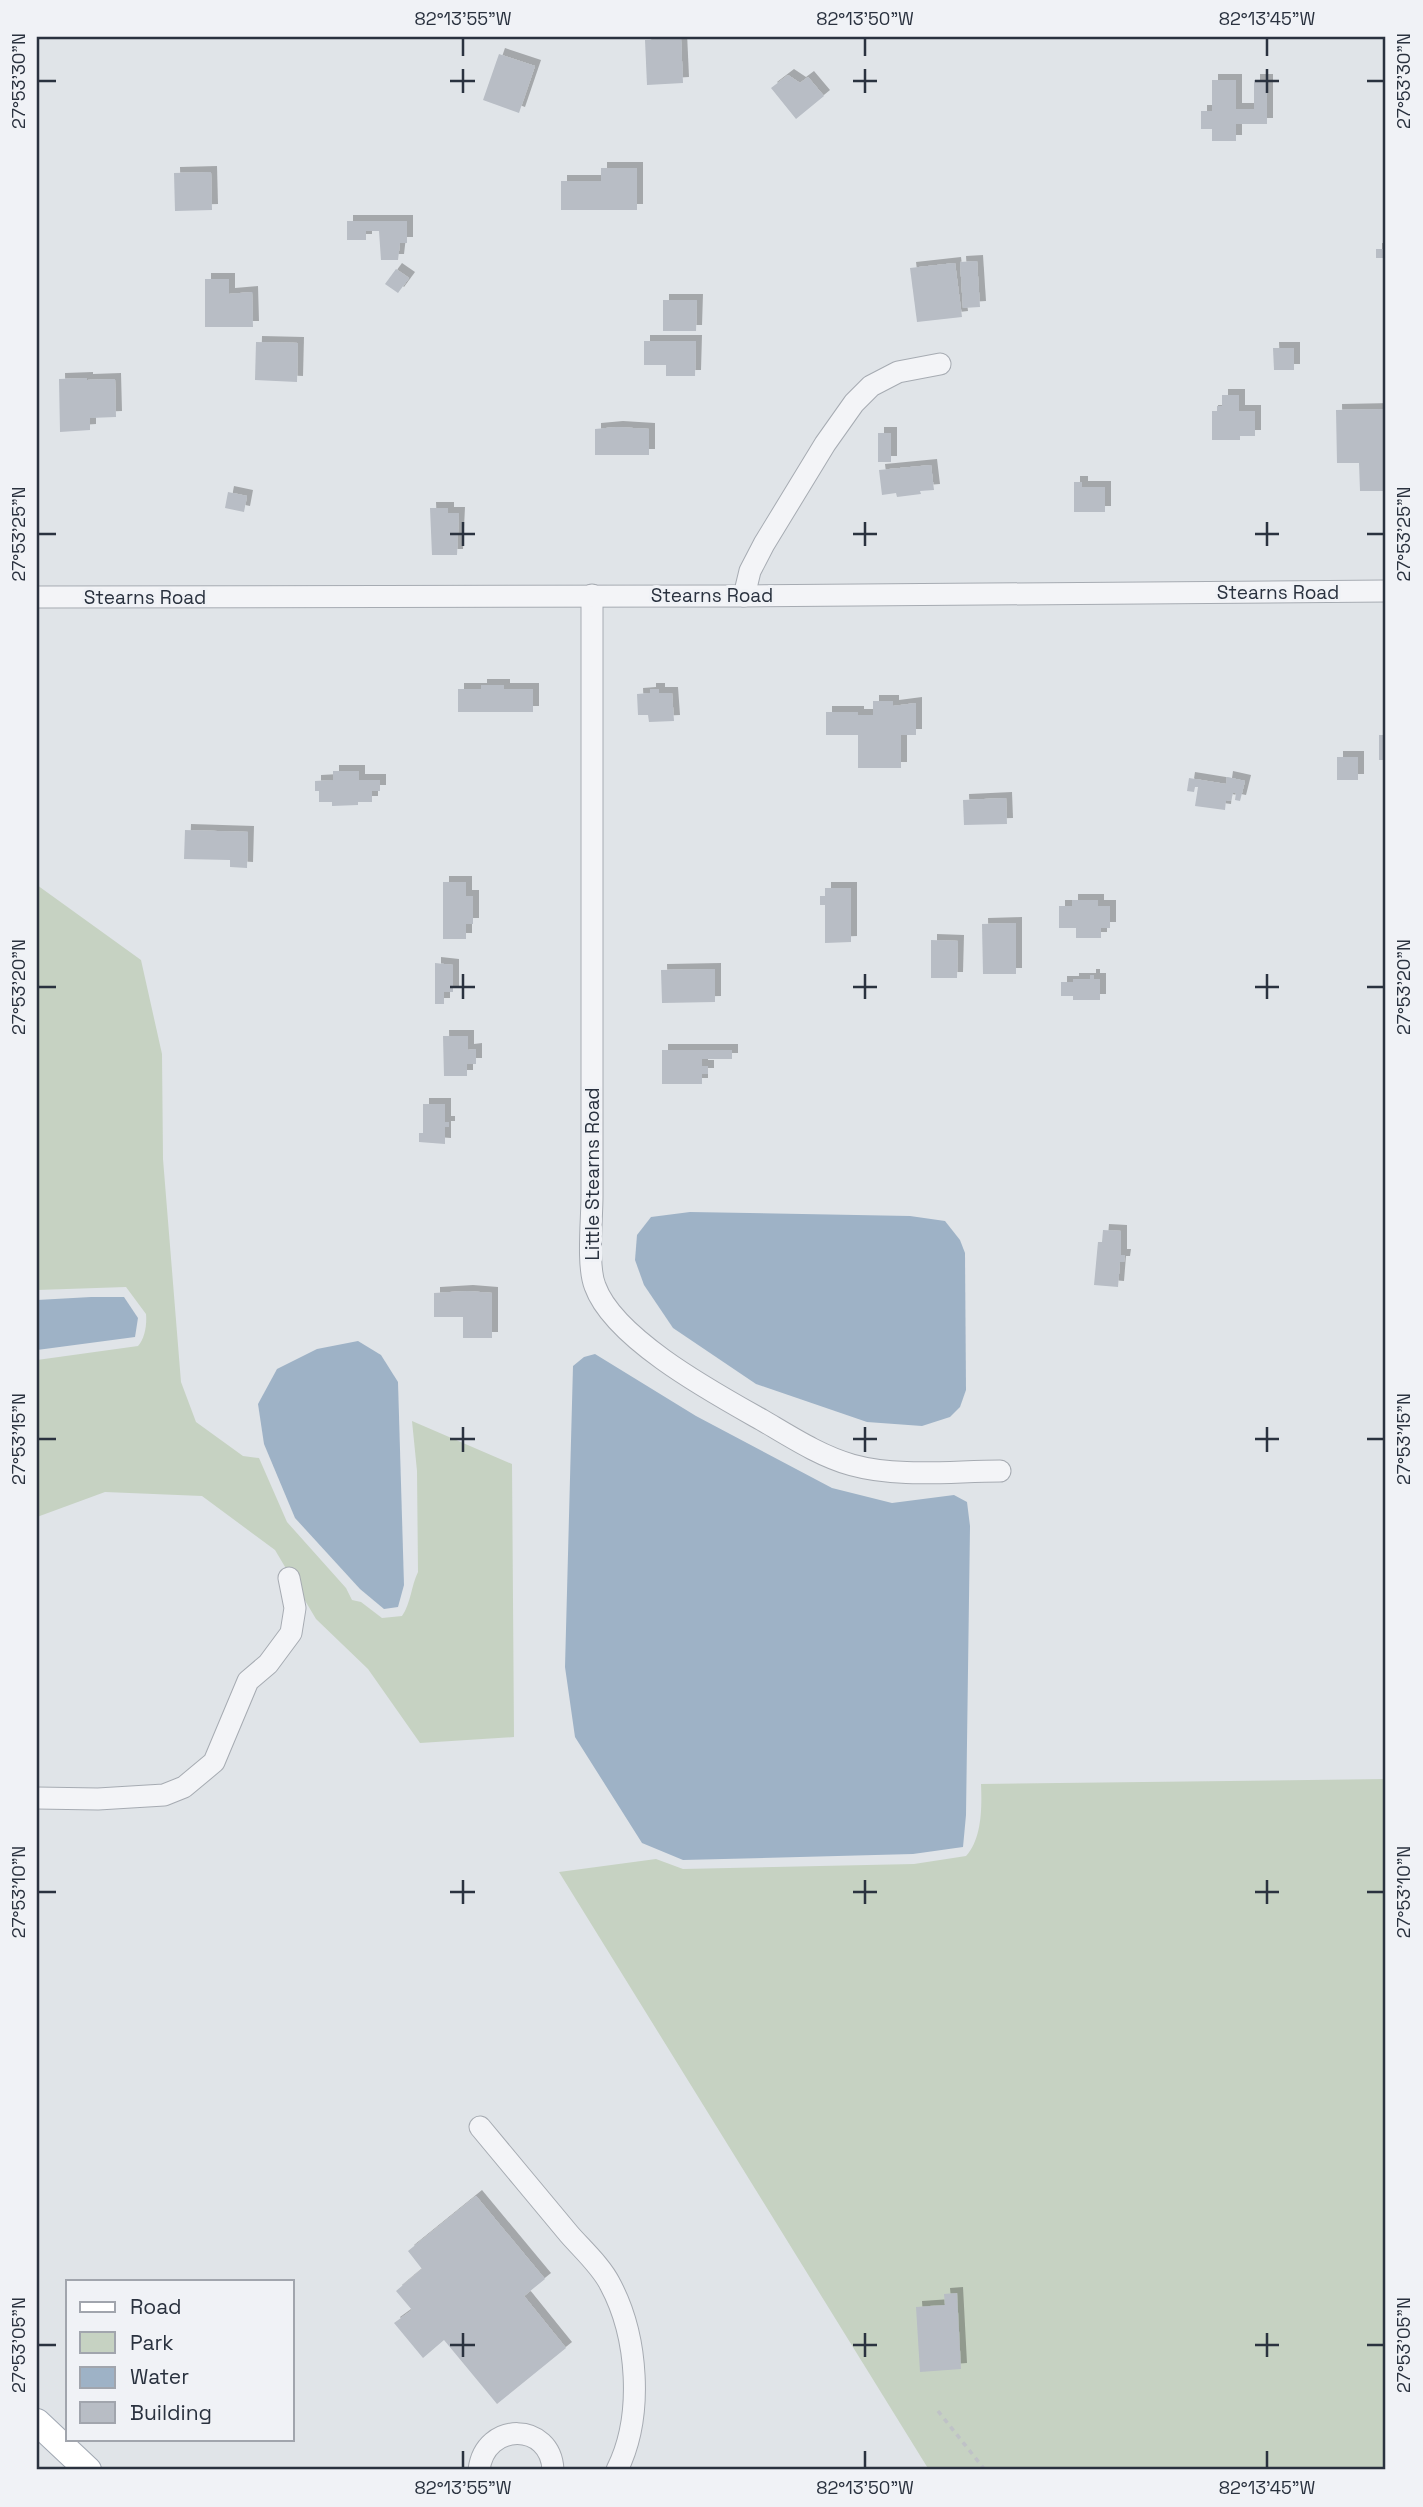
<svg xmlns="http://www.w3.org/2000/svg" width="1423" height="2507" font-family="'Space Grotesk',sans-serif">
  <defs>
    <filter id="shadow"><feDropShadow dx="6" dy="-6" stdDeviation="0" flood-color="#0004"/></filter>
  </defs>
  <rect width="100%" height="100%" fill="#e0e4e8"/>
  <g fill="#c6d2c2">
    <path d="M 37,885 L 141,960 L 162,1054 L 163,1159 L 181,1382 L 196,1422 L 243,1456 L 259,1458 L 287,1522 L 346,1588 L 352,1600 L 361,1602 L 382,1618 L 402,1616 C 411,1603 411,1586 418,1572 L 417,1471 L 412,1421 L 512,1464 L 514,1737 L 420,1743 L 368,1669 L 316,1619 L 275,1550 L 202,1496 L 105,1492 L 37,1517 L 37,1360 L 138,1346 C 145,1339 147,1324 146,1314 L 126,1287 L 37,1290 Z"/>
    <path d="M 1386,1779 L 1386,2470 L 929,2470 L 559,1872 L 656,1859 L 683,1869 L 914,1864 L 966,1856 C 982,1839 982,1807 981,1784 Z"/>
  </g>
  <g fill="#9eb2c6">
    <polygon points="690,1212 910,1216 945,1221 960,1240 965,1253 966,1390 960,1407 950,1417 922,1426 867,1422 756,1384 673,1328 644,1285 635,1260 637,1235 651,1217"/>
    <polygon points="91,1297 124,1297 138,1318 135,1337 37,1350 37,1300"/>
    <polygon points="358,1341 381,1355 398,1382 404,1585 398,1607 384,1609 360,1589 295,1518 264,1444 258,1404 277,1369 317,1349"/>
    <polygon points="595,1354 696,1416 832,1488 892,1503 954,1495 967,1502 970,1526 966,1815 963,1847 913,1854 683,1860 642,1843 575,1737 565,1667 573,1366 584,1357"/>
  </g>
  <g fill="#b8bdc5" filter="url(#shadow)">
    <polygon points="681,39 683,83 647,85 645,40"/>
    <polygon points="499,54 535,66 519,113 483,100"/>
    <polygon points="788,75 800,83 808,77 824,96 796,119 771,88"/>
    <polygon points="1212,80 1236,80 1236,109 1254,109 1254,80 1267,80 1267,124 1236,124 1236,141 1212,141 1212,129 1201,129 1201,111 1212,111"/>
    <polygon points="601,168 637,168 637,210 561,210 561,181 601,181"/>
    <polygon points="211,172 212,210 175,211 174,173"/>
    <polygon points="347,221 407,221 407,243 400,243 398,260 381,260 379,231 366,231 366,240 347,240"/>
    <rect x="1376" y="249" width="10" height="9"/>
    <polygon points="977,261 980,307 963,308 960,262"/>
    <polygon points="955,263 962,317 917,322 910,268"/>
    <polygon points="396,269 409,278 398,293 385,284"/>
    <polygon points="205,279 229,279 229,294 252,292 253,327 205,327"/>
    <polygon points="663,300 697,300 696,331 663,331"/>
    <polygon points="644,341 696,341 695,376 666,376 666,365 644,365"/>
    <polygon points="256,342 298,343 297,382 255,380"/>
    <polygon points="1273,348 1294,348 1294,370 1274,370"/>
    <polygon points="87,378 87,380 115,379 116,417 90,418 90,430 60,432 59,379"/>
    <polygon points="1222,395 1239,395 1239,411 1255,411 1255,436 1240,436 1240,440 1212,440 1212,411 1217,411 1217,406 1222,406"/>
    <polygon points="1386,409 1384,491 1360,491 1359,463 1337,463 1336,410"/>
    <polygon points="617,427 649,429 649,455 595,455 595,429"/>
    <rect x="878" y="433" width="13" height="29"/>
    <polygon points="931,465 934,490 920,491 921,494 897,497 896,493 882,495 879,470"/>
    <polygon points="1074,482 1082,482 1082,487 1105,487 1105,512 1074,512"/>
    <polygon points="228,492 247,496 244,512 225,508"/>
    <polygon points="430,508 448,508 448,513 459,513 457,555 432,555"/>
    <polygon points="481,685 504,685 504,689 533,689 533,712 458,712 458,689 481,689"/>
    <polygon points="650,689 659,689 659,693 672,693 674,721 649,722 648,715 638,715 637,694 650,693"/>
    <polygon points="873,701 893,701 893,706 916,703 916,735 901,735 901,768 858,768 858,735 826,735 826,712 858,712 858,715 873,715"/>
    <rect x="1379" y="735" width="7" height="25"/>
    <rect x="1337" y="757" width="21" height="23"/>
    <polygon points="333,771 359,771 359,780 380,780 380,791 372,791 372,802 358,802 358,805 332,806 332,802 319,802 319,791 315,791 315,781 333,780"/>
    <polygon points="1227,777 1245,781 1240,801 1235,800 1236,793 1233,793 1231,801 1226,800 1225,810 1195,806 1198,787 1195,787 1194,792 1187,791 1189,778 1226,784"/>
    <polygon points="1006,798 1007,824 964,825 963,800"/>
    <polygon points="185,830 248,832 247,868 230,867 230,860 184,859"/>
    <polygon points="443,882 466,882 466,896 473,896 473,924 466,924 466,939 443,939"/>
    <polygon points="825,888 851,888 851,942 825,943 825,905 820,905 820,896 825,896"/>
    <polygon points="1072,900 1098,900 1098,906 1110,906 1110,928 1101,928 1101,938 1076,938 1076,928 1059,928 1059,906 1072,906"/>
    <polygon points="1016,923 1016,974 983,974 982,924"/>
    <polygon points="931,940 958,941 957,978 931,978"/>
    <polygon points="435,963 453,965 453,992 444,992 444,1004 435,1004"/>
    <polygon points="715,969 715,1002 662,1003 661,970"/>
    <polygon points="1090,975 1094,975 1094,979 1100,979 1100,1000 1073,1000 1073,996 1061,996 1061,982 1073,982 1073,979 1090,979"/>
    <polygon points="443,1036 468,1036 468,1050 476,1049 476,1064 467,1064 467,1076 444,1076"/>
    <polygon points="662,1050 732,1050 732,1059 702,1059 702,1066 708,1066 708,1074 702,1074 702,1084 662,1084"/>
    <polygon points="423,1104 445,1104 445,1122 449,1122 449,1127 445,1127 445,1144 419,1142 419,1133 423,1133"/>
    <polygon points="1103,1230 1121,1231 1121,1255 1125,1255 1124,1262 1120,1262 1118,1287 1094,1285 1098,1242 1102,1242"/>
    <polygon points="467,1291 492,1293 492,1338 463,1338 463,1317 434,1317 434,1293"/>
    <polygon points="476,2196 545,2279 524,2296 566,2348 497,2404 444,2340 423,2358 394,2323 412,2310 396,2291 422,2269 408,2251"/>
    <polygon points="957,2293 961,2369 920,2372 916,2307 945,2305 944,2294"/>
  </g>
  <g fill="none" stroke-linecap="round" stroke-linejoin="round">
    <defs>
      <g id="minor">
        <path d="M 592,595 L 592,1196 C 592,1220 587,1266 595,1286 C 614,1339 714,1393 762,1420 C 791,1437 820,1456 852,1465 C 899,1478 952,1471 1000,1471"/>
        <polyline points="744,596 750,571 764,544 825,444 854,403 871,386 898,372 940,364"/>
        <polyline points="37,597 744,596 1386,591"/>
        <polyline points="37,1798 98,1799 164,1795 184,1787 214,1762 248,1681 268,1664 291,1633 295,1608 289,1578"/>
        <path d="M 480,2127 C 510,2163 539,2198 569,2234 C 582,2249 601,2266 610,2284 C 638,2336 644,2416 617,2470"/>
        <path d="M 479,2470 C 485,2421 551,2422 553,2470"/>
      </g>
      <polyline id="major" points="37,2422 88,2470"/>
    </defs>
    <use href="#minor" stroke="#a6abb2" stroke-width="23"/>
    <use href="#major" stroke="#a0a8b3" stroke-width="28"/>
    <polyline stroke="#bfc2c7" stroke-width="3.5" stroke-dasharray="5 5" stroke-linecap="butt" points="938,2411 985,2470"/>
    <use href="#minor" stroke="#f3f4f7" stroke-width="21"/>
    <use href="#major" stroke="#fff" stroke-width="26"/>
  </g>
  <path fill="none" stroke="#2a323f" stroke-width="2.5" d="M 463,38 L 463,56M 865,38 L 865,56M 1267,38 L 1267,56M 463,69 L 463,93M 865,69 L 865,93M 1267,69 L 1267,93M 38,81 L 56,81M 450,81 L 475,81M 853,81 L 877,81M 1255,81 L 1279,81M 1367,81 L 1384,81M 463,522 L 463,546M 865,522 L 865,546M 1267,522 L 1267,546M 38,534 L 56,534M 450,534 L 475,534M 853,534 L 877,534M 1255,534 L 1279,534M 1367,534 L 1384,534M 463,974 L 463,999M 865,974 L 865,999M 1267,974 L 1267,999M 38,987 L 56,987M 450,987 L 475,987M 853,987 L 877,987M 1255,987 L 1279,987M 1367,987 L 1384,987M 463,1427 L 463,1452M 865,1427 L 865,1452M 1267,1427 L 1267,1452M 38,1439 L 56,1439M 450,1439 L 475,1439M 853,1439 L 877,1439M 1255,1439 L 1279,1439M 1367,1439 L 1384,1439M 463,1880 L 463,1904M 865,1880 L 865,1904M 1267,1880 L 1267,1904M 38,1892 L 56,1892M 450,1892 L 475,1892M 853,1892 L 877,1892M 1255,1892 L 1279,1892M 1367,1892 L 1384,1892M 463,2333 L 463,2357M 865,2333 L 865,2357M 1267,2333 L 1267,2357M 38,2345 L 56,2345M 450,2345 L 475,2345M 853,2345 L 877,2345M 1255,2345 L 1279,2345M 1367,2345 L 1384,2345M 463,2451 L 463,2468M 865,2451 L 865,2468M 1267,2451 L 1267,2468"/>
  <g text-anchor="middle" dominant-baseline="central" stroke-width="6" stroke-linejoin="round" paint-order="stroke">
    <g font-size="19" fill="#2a323f" stroke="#f0f2f6">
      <text x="1278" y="592">Stearns Road</text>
      <text x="712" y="595">Stearns Road</text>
      <text x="145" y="597">Stearns Road</text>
      <text transform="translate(592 1174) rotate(-90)">Little Stearns Road</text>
    </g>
  </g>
  <rect width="1423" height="2507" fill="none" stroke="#f0f2f6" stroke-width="77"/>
  <rect x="66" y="2280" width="228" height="161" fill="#f0f2f6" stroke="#a1a5ad" stroke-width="2"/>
  <rect x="80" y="2302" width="35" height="10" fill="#ffffff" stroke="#a1a5ad" stroke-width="2"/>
  <text x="130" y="2314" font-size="21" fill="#2a323f">Road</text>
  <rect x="80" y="2332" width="35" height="21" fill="#c6d2c2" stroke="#a1a5ad" stroke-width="2"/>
  <text x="130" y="2350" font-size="21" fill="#2a323f">Park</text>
  <rect x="80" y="2367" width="35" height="21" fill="#9eb2c6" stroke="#a1a5ad" stroke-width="2"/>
  <text x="130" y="2384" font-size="21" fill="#2a323f">Water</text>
  <rect x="80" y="2402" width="35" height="21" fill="#b8bdc5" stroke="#a1a5ad" stroke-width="2"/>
  <text x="130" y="2420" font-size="21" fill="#2a323f">Building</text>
  <rect x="38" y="38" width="1346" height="2430" fill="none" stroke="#2a323f" stroke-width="2.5"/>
  <g font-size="18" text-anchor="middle" fill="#2a323f">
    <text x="463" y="25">82°13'55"W</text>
    <text x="865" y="25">82°13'50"W</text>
    <text x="1267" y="25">82°13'45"W</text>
    <text transform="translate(19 81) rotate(-90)" y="6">27°53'30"N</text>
    <text transform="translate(1404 81) rotate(-90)" y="6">27°53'30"N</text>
    <text transform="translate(19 534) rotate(-90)" y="6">27°53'25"N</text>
    <text transform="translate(1404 534) rotate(-90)" y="6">27°53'25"N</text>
    <text transform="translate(19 987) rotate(-90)" y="6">27°53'20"N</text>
    <text transform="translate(1404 987) rotate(-90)" y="6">27°53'20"N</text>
    <text transform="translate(19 1439) rotate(-90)" y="6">27°53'15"N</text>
    <text transform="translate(1404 1439) rotate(-90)" y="6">27°53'15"N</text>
    <text transform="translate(19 1892) rotate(-90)" y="6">27°53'10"N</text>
    <text transform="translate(1404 1892) rotate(-90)" y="6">27°53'10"N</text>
    <text transform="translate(19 2345) rotate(-90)" y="6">27°53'05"N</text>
    <text transform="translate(1404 2345) rotate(-90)" y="6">27°53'05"N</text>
    <text x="463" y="2494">82°13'55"W</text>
    <text x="865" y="2494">82°13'50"W</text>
    <text x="1267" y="2494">82°13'45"W</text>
  </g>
</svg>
